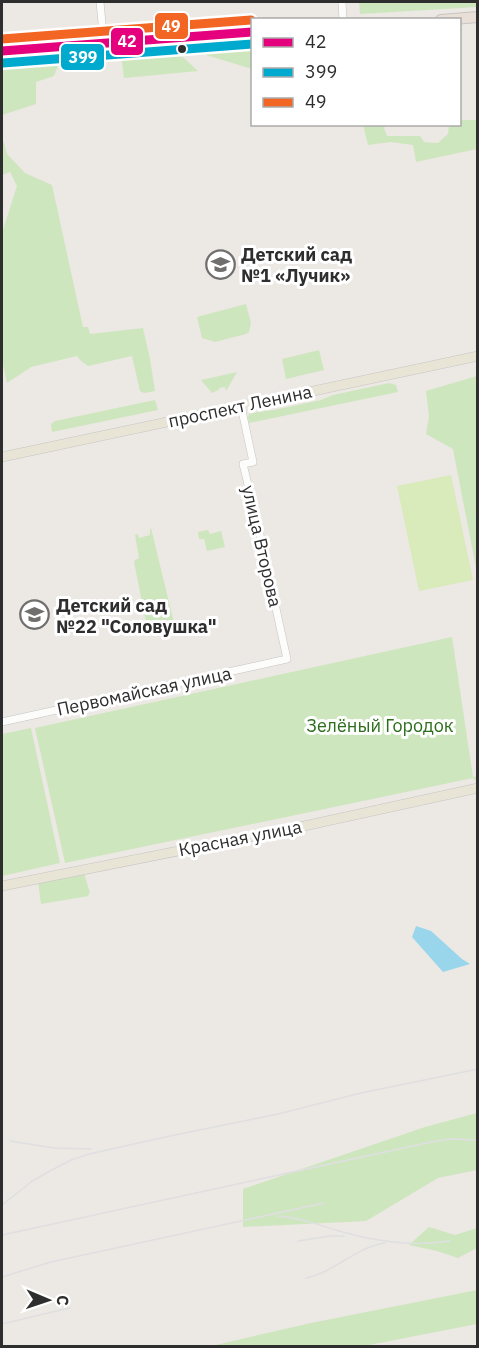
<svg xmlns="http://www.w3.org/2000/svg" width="479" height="1348" font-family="'IBM Plex Sans',sans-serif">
  <rect width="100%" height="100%" fill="#ece8e4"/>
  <g fill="#cee6be">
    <polygon points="359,2 477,2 478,7 360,14"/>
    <polygon points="241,40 252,42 252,69 206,55 204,42"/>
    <polygon points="176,51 198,71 124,78 121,54"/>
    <polygon points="63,52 54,76 36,82 36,104 2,115 2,117 2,58"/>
    <polygon points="460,120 477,120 477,149 416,162 413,145 391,142 368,145 363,125 386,125 384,128 387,136 420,136 424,142 438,143 448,134 449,125 460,124"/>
    <polygon points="2,136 7,154 25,173 52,185 83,327 88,327 90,334 143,328 150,359 155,391 144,393 140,391 132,356 88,366 80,360 77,356 31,367 7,383 3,364 2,364 2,233 17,186 10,172 2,175"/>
    <polygon points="246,304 251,323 249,332 246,334 215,342 202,338 197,317"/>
    <polygon points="319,350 324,370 286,379 282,359"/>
    <polygon points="237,372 226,391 225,387 219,388 219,390 215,391 215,392 212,393 201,380"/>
    <polygon points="477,376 478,376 477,573 453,449 426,434 429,416 426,391"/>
    <polygon points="389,383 396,385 398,392 249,423 248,417 250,413 274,410 321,400 333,395"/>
    <polygon points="155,400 158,410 52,432 51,424 55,421"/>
    <polygon points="151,528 175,627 174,631 168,633 162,633 158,626 149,628 147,627 134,562 135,560 139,558 135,535 138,534 139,538 150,535 150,529"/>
    <polygon points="208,530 210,534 221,531 225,547 207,551 204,539 199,539 198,532"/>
    <polygon points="452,637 473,777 477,776 477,782 473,778 65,863 35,728"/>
    <polygon points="31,728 60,863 2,876 2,734"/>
    <polygon points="84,873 90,893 88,894 89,896 41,904 38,882"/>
    <polygon points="477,1113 477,1170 438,1178 366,1221 243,1227 243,1189 425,1127"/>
    <polygon points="429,1227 455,1235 477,1228 477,1248 458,1258 437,1251 409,1245"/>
    <polygon points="477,1290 477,1324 364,1346 211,1346 311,1323"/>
  </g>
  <polygon fill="#d9eabb" points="451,475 473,580 419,591 397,486"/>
  <polygon fill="#99d6ec" points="416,926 431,931 462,959 470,964 443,972 412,937"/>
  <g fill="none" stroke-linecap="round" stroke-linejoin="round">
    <defs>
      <g id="minor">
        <polyline points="100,2 104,44"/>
        <polyline points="342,2 343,20"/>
        <polyline points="2,722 287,659 257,521 243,464 253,462 241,406"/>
      </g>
      <g id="major">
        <polyline points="2,457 478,356"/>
        <polyline points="2,886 304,826 478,788"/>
      </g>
      <g id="highway">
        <polyline points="441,20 478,17"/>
        <polyline points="2,51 252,32"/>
      </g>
    </defs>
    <use href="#minor" stroke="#c5c4c5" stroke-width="8"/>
    <use href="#major" stroke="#c6c5c4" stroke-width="10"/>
    <use href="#highway" stroke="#c6c5c4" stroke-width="12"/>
    <use href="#minor" stroke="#fcfcfb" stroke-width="7"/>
    <use href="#major" stroke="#e8e4d6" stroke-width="9"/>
    <use href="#highway" stroke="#eadfd6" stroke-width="10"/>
    <g stroke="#dfdfe1" stroke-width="1.5">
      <polyline points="10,1141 54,1148 91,1149"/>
      <polyline points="2,1205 31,1182 48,1172 71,1160 89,1154 170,1136 278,1114 361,1093 478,1069"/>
      <path d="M 278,1216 C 298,1217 316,1224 336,1230 C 372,1241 412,1247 450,1241"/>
      <polyline points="2,1235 431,1142 449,1139 478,1140"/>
      <polyline points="298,1241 330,1236 344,1236"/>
      <polyline points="2,1277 51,1262 324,1203"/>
      <path d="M 306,1278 C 335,1272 356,1247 385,1243"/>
      <polyline points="2,1324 69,1308"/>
    </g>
    <defs>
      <polyline id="bus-1" points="2,51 252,32"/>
      <polyline id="bus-2" points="3,63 252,44"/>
      <polyline id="bus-3" points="2,39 251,20"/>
    </defs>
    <use href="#bus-1" stroke="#fff" stroke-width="14"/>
    <use href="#bus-2" stroke="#fff" stroke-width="14"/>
    <use href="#bus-3" stroke="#fff" stroke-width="14"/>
    <use href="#bus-1" stroke="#e5007d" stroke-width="9"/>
    <use href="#bus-2" stroke="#00a9ce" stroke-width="9"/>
    <use href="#bus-3" stroke="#f26522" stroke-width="9"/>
  </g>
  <defs>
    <symbol id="school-ring" viewBox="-11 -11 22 22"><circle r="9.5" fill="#fff" stroke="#706f6e" stroke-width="1.5"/><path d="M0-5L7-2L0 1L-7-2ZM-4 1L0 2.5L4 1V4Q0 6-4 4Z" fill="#706f6e"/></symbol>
  </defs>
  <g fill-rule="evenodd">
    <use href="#school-ring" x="204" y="248" width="33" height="33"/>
    <use href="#school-ring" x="18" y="598" width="33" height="33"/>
  </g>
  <circle fill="#2e2e2e" stroke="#fff" stroke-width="2" cx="182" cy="49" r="5"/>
  <g text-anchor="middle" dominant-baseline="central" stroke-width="6" stroke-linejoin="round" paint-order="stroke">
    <g font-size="18" font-weight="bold" fill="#2e2e2e" stroke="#fff" text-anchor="start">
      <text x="241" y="254">Детский сад<tspan x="241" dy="21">№1 «Лучик»</tspan></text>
      <text x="56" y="605">Детский сад<tspan x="56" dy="21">№22 "Соловушка"</tspan></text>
    </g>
    <g font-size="18" fill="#2e2e2e" stroke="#fff">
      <text transform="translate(240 406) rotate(-12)">проспект Ленина</text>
      <text transform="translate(262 546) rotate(77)">улица Второва</text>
      <text transform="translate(144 691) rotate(-12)">Первомайская улица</text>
      <text transform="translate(240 838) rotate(-11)">Красная улица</text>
    </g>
    <g font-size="18" fill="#2c6e1b" stroke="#fff">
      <text x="380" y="725">Зелёный Городок</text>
    </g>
  </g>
  <g stroke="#fff" stroke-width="2">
    <rect x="154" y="12" width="35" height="28" rx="6" fill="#f26522"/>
    <rect x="110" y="27" width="34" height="29" rx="6" fill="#e5007d"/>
    <rect x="60" y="43" width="45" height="28" rx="6" fill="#00a9ce"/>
  </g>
  <g font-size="16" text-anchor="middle" font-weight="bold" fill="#fff">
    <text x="171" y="32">49</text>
    <text x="127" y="47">42</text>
    <text x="83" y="63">399</text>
  </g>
  <rect width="479" height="1348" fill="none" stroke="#2e2e2e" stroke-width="6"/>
  <rect x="251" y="18" width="210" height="108" fill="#ffffff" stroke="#ababab" stroke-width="1.5"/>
  <rect x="263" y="38" width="30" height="9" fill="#e5007d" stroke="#ababab" stroke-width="1.5"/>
  <text x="305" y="48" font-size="18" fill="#2e2e2e">42</text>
  <rect x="263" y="68" width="30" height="9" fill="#00a9ce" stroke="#ababab" stroke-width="1.5"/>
  <text x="305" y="78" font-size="18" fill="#2e2e2e">399</text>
  <rect x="263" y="98" width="30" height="9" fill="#f26522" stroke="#ababab" stroke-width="1.5"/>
  <text x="305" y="108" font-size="18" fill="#2e2e2e">49</text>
  <g transform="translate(48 1300) rotate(92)" stroke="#ffffff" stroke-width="4.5" paint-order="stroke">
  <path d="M0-4.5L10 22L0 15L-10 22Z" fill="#2e2e2e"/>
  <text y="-9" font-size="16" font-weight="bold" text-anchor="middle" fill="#2e2e2e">С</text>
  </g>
</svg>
